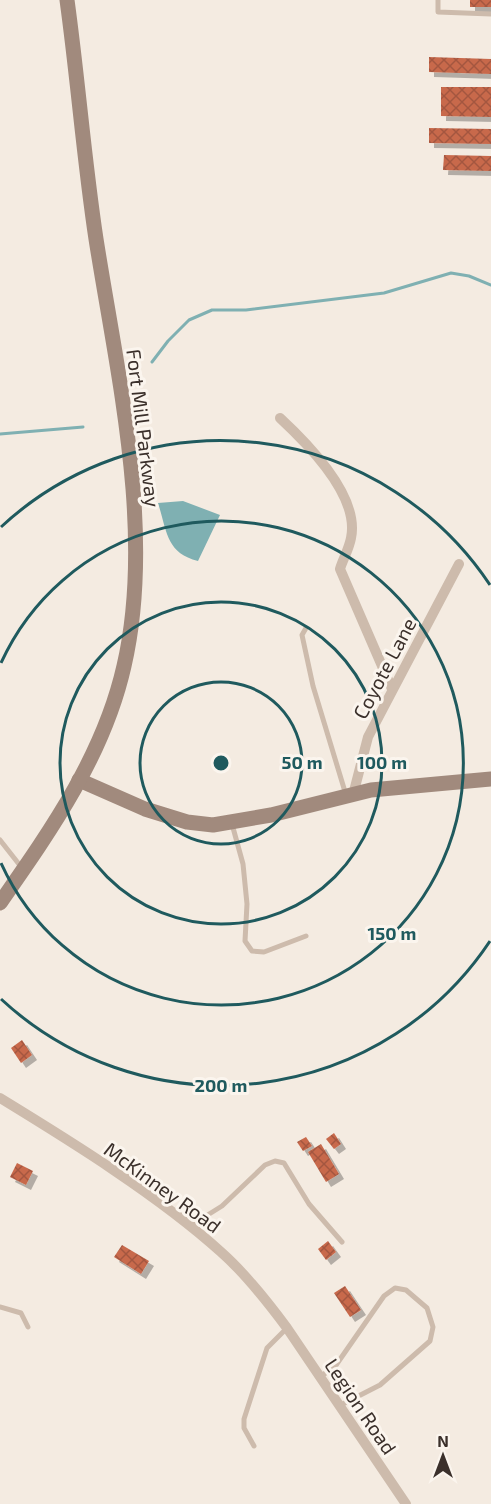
<svg xmlns="http://www.w3.org/2000/svg" width="491" height="1504" font-family="'Exo 2',sans-serif">
  <defs>
    <pattern id="building-cross-hatch" width="8" height="8" patternUnits="userSpaceOnUse" patternTransform="scale(1.5)"><rect width="8" height="8" fill="#c8694b"/><path d="M0 0l8 8M0 8l8-8" fill="none" stroke="#a4573f"/></pattern>
    <filter id="shadow"><feDropShadow dx="5" dy="5" stdDeviation="0" flood-color="#0004"/></filter>
  </defs>
  <rect width="100%" height="100%" fill="#f4ebe1"/>
  <path fill="#7fb0b2" d="M 183,501 L 220,515 L 198,561 C 166,553 167,531 158,503 Z"/>
  <g fill="none" stroke-linecap="round" stroke-linejoin="round">
    <g stroke="#7fb0b2" stroke-width="3">
      <polyline points="152,362 168,341 189,320 212,310 246,310 384,293 451,273 469,276 491,285"/>
      <polyline points="0,434 83,427"/>
    </g>
  </g>
  <g fill="url(#building-cross-hatch)" filter="url(#shadow)">
    <rect x="470" y="0" width="21" height="7"/>
    <polygon points="429,57 491,59 491,74 429,72"/>
    <polygon points="441,87 491,87 491,117 441,116"/>
    <polygon points="429,128 491,129 491,144 429,143"/>
    <polygon points="444,155 491,156 491,171 443,170"/>
    <polygon points="22,1040 32,1055 21,1063 11,1048"/>
    <polygon points="334,1133 341,1144 334,1149 326,1139"/>
    <polygon points="306,1137 312,1146 303,1151 297,1142"/>
    <polygon points="321,1144 339,1174 326,1182 308,1152"/>
    <polygon points="17,1163 33,1171 26,1185 10,1177"/>
    <polygon points="328,1241 336,1252 326,1260 318,1249"/>
    <polygon points="122,1245 149,1261 141,1274 114,1257"/>
    <polygon points="345,1286 361,1310 350,1317 334,1293"/>
  </g>
  <g fill="none" stroke-linecap="round" stroke-linejoin="round">
    <g stroke="#cdbbac" stroke-width="5">
      <polyline points="438,0 438,12 491,14"/>
      <polyline points="306,628 302,635 313,686 346,795"/>
      <polyline points="232,824 243,864 247,904 245,941 252,951 264,952 306,936"/>
      <polyline points="0,840 22,868"/>
      <polyline points="190,1226 222,1206 265,1165 275,1161 284,1163 309,1204 342,1242"/>
      <polyline points="0,1307 21,1313 28,1327"/>
      <polyline points="319,1377 334,1368 384,1296 395,1288 406,1290 427,1308 433,1327 430,1341 380,1385 339,1406"/>
      <polyline points="254,1446 244,1428 244,1419 267,1348 287,1328"/>
    </g>
    <g stroke="#cdbbac" stroke-width="10">
      <path d="M 280,418 C 308,444 360,496 351,538 C 349,549 343,559 340,569 L 392,689"/>
      <polyline points="353,795 368,737 459,564"/>
      <path d="M 0,1098 C 72,1142 159,1196 221,1252 C 246,1274 267,1301 287,1328 L 406,1504"/>
    </g>
    <g stroke="#a18a7d" stroke-width="15">
      <polyline points="79,780 145,809 187,822 213,825 271,815 371,790 491,779"/>
      <path d="M 0,903 C 51,830 104,755 124,666 C 155,532 117,373 96,239 C 84,160 78,80 67,0"/>
    </g>
  </g>
  <g fill="none" stroke="#1f5a5e" stroke-width="3">
    <circle cx="221" cy="763" r="81"/>
    <circle cx="221" cy="763" r="161"/>
    <path d="M1 663A242 242 0 1 1 1 863"/>
    <path d="M490 941A323 323 0 0 1 1 999M1 527A323 323 0 0 1 490 585"/>
  </g>
  <g text-anchor="middle" dominant-baseline="central" stroke-width="6" stroke-linejoin="round" paint-order="stroke">
    <g font-size="20" fill="#3b302b" stroke="#fbf5ee">
      <text transform="translate(144 428) rotate(83)">Fort Mill Parkway</text>
      <text transform="translate(384 668) rotate(-62)">Coyote Lane</text>
      <text transform="translate(163 1187) rotate(36)">McKinney Road</text>
      <text transform="translate(361 1406) rotate(56)">Legion Road</text>
    </g>
  </g>
  <circle cx="221" cy="763" r="9" fill="#1f5a5e" stroke="#fbf5ee" stroke-width="3"/>
  <g font-size="18" text-anchor="middle" font-weight="bold" fill="#1f5a5e" stroke="#fbf5ee" stroke-width="6" stroke-linejoin="round" paint-order="stroke">
    <text x="302" y="769">50 m</text>
    <text x="382" y="769">100 m</text>
    <text x="392" y="940">150 m</text>
    <text x="221" y="1092">200 m</text>
  </g>
  <g transform="translate(443 1456)" stroke="#fbf5ee" stroke-width="4.5" paint-order="stroke">
  <path d="M0-4.5L10 22L0 15L-10 22Z" fill="#3b302b"/>
  <text y="-9" font-size="16" font-weight="bold" text-anchor="middle" fill="#3b302b">N</text>
  </g>
</svg>
